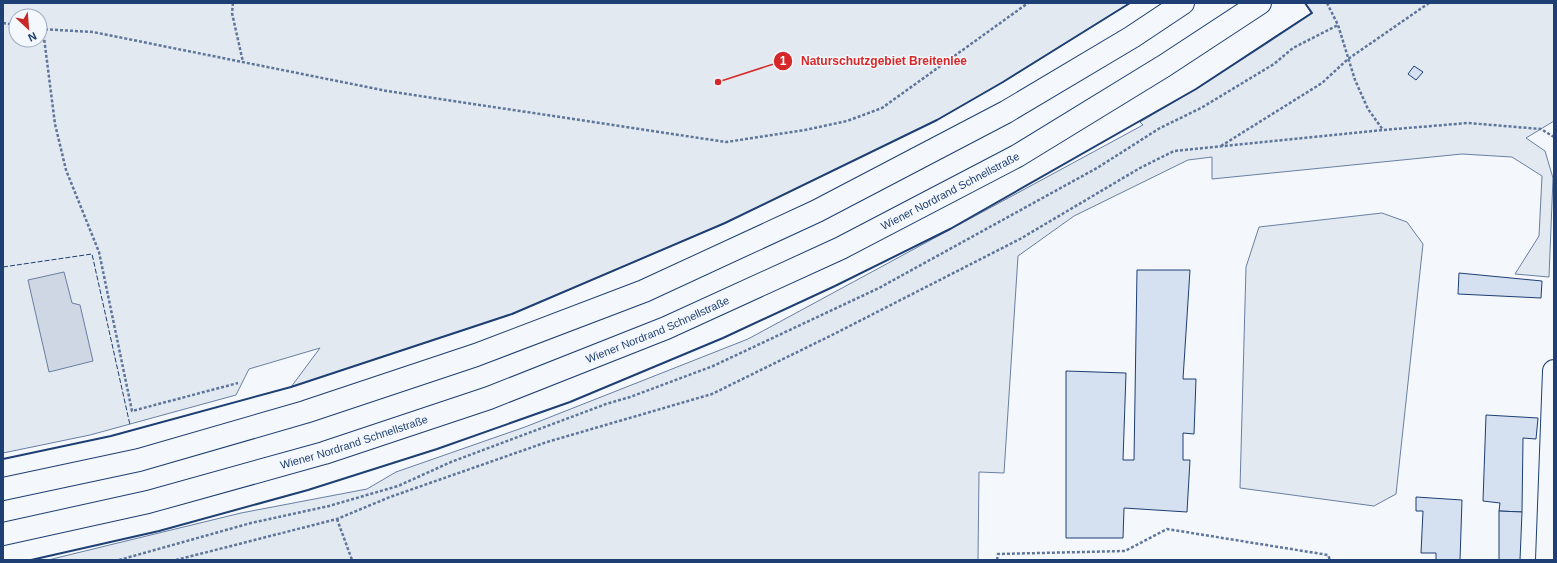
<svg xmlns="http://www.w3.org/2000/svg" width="1557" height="563" font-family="Arial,sans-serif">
  <rect width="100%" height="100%" fill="#f4f7fb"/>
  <g fill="#e3e9f0" stroke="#687fa3" fill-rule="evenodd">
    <path d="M 3,3 L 1130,3 L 1003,82 L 937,120 L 725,223 L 512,314 L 291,387 L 320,348 L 249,369 L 236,395 L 90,435 L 3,453 ZM 16,16 L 40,16 L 40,40 L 16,40 Z"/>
    <polygon points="1305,3 1554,3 1554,121 1526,138 1545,151 1553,178 1549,277 1515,274 1539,236 1542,176 1512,157 1462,154 1212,179 1212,157 1188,160 1074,216 1018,256 1004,473 979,472 978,560 48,560 241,513 367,489 396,472 525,427 748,339 1143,125 1140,122 1196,89 1311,13"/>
    <polygon points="1382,213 1407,222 1423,244 1396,494 1374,506 1240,488 1246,267 1259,227"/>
  </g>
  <polygon fill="#cfd7e4" stroke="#687fa3" points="64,272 72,303 80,305 93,361 49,372 28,280"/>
  <g fill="#d5e0f0" stroke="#1d3f73">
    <polygon points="1414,66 1423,72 1416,80 1408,74"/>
    <polygon points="1137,270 1190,270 1183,379 1196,379 1194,434 1183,433 1183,460 1190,460 1187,512 1124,508 1123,538 1066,538 1066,371 1126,373 1123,460 1134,460"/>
    <polygon points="1459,273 1542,281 1541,298 1458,294"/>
    <polygon points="1486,415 1538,418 1536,439 1523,438 1522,512 1499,511 1500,503 1483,501"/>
    <polygon points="1416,497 1462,500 1460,560 1436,560 1436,553 1421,553 1423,511 1416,511"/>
    <polygon points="1499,511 1522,512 1520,560 1499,560"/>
  </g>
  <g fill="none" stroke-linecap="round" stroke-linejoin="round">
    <defs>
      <polyline id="minor" points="1547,560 1554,371"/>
      <g id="highway">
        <polyline points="3,489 139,460 305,412 476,355 644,291 817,211 1006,112 1132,37 1183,3"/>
        <path id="s1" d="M 3,534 L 148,502 L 324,453 L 489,398 L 666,328 L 841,248 L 1017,156 L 1164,66 L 1260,3"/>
      </g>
    </defs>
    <use href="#minor" stroke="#1d3f73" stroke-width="24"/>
    <use href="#highway" stroke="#1d3f73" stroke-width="24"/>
    <g stroke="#5e769c" stroke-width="2.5" stroke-dasharray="3 2" stroke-linecap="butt">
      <polyline points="233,3 232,13 243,62"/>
      <polyline points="1327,3 1338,25 1355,80 1368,109 1383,130"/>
      <polyline points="3,23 16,25"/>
      <polyline points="40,29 93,32 387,91 726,142 805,130 847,121 882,108 1028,3"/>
      <polyline points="43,30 55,124 66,170 99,252 132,411 238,383"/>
      <polyline points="1221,146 1322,83 1348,59 1429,3"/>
      <polyline points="337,519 352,560"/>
      <polyline points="119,560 251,523 329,506 398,486 451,462 606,404 630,397 713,366 879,288 1097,168 1160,128 1201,108 1274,64 1293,48 1338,25"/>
      <polyline points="176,560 337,519 390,497 547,442 712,394 834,334 1020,239 1140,168 1174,151 1383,130 1468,123 1541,129 1554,137"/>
      <polyline points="997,560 998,554 1125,551 1167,529 1328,555 1330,560"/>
    </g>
    <use href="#minor" stroke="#f4f7fb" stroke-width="22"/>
    <use href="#highway" stroke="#f4f7fb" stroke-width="22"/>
    <polyline stroke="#1d3f73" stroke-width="1" stroke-dasharray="5 2" stroke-linecap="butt" points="3,267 92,254 130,425"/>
    <g stroke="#1d3f73" stroke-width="2">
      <polyline points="3,459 111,436 291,387 512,314 725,223 937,120 1003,82 1130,3"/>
      <polyline points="31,560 159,531 308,490 437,449 570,402 723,338 835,286 950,229 1196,89 1312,13 1305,3"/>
    </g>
  </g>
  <g text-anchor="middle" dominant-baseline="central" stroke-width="3" stroke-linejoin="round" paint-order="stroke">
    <g font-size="11" fill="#1d3f73" stroke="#f4f7fb">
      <text stroke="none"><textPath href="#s1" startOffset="1011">Wiener Nordrand Schnellstraße</textPath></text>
      <text stroke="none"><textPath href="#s1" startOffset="687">Wiener Nordrand Schnellstraße</textPath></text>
      <text stroke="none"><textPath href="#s1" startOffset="363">Wiener Nordrand Schnellstraße</textPath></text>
    </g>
  </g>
  <path fill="none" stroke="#d62828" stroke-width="1.5" d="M718 82L783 61"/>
  <g fill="#d62828" stroke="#f4f7fb" stroke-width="1.5">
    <circle cx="718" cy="82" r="4"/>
    <circle cx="783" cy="61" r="10"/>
  </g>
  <g font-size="12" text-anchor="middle" font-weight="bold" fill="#fff">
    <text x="783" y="65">1</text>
  </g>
  <g font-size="12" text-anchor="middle" font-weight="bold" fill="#d62828" stroke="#f4f7fb" stroke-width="3" stroke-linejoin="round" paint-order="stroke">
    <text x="884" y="65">Naturschutzgebiet Breitenlee</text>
  </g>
  <rect width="1557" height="563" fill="none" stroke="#1d3f73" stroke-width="8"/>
  <g transform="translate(28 28) rotate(154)"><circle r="19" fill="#f4f7fb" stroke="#9eadc5"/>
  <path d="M0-3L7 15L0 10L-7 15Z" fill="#c62828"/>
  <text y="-6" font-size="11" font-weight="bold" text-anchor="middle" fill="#1d3f73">N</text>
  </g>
</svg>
